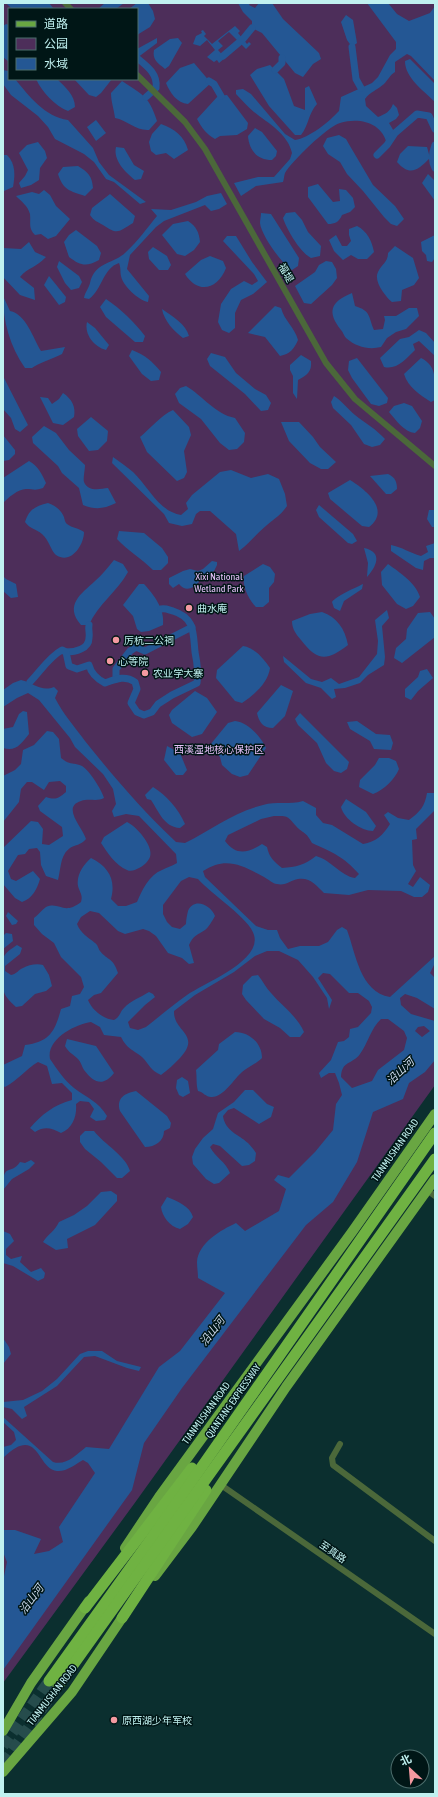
<svg xmlns="http://www.w3.org/2000/svg" width="438" height="1797" font-family="'Asap Condensed','Noto Sans SC',sans-serif">
  <rect width="100%" height="100%" fill="#0b2f2f"/>
  <path fill="#4d2e5a" fill-rule="evenodd" d="M 3,3 L 435,3 L 435,1085 L 134,1504 L 3,1683 ZM 9,9 L 137,9 L 137,79 L 9,79 Z"/>
  <g fill="#245794" fill-rule="evenodd">
    <polygon points="6,3 49,3 54,9 12,9"/>
    <polygon points="105,3 124,3 116,9 98,9"/>
    <polygon points="137,3 148,3 153,11 155,19 150,27 137,35 137,9 129,9"/>
    <polygon points="238,3 250,3 249,5 255,8 259,3 272,3 283,19 319,53 321,59 313,64 303,77 295,73 262,33 252,28 252,21 243,12"/>
    <path d="M 367,3 L 388,3 L 397,14 L 409,21 L 430,13 L 435,6 L 435,81 L 411,56 L 407,54 L 395,62 L 395,72 C 390,75 388,80 384,84 C 377,90 370,92 365,99 L 366,106 L 378,117 C 385,114 390,112 393,104 L 397,108 L 399,115 L 396,119 L 389,123 L 395,133 L 391,138 L 391,144 L 387,145 C 383,123 360,117 340,123 C 327,127 292,161 285,173 C 284,176 284,179 283,182 L 256,186 L 241,196 L 234,183 L 258,177 L 274,177 L 290,159 L 292,153 C 288,134 268,123 254,112 C 248,107 242,100 236,94 L 236,90 L 243,89 L 251,94 L 285,134 L 295,140 C 309,138 329,122 339,111 L 341,97 L 372,83 L 378,77 L 390,55 L 396,49 L 396,42 Z"/>
    <polygon points="346,15 353,20 357,43 352,47 347,40 341,22"/>
    <polygon points="6,24 9,25 9,62 3,57 3,26"/>
    <polygon points="235,26 240,31 238,33 247,44 249,42 251,44 246,49 229,32 218,41 223,46 218,50 225,58 219,63 217,60 214,62 207,57 215,50 207,40 200,46 193,44 196,36 202,33 201,31 203,30 206,34 204,36 212,44"/>
    <polygon points="157,38 157,43 137,58 137,49"/>
    <path d="M 178,38 L 182,43 L 169,66 L 165,69 C 158,63 152,60 154,50 L 170,39 Z"/>
    <path d="M 410,59 L 435,84 L 435,102 C 424,91 405,78 405,61 Z"/>
    <path d="M 194,63 L 211,83 L 188,104 C 177,103 170,93 166,83 L 180,68 Z"/>
    <path d="M 270,65 L 284,79 L 294,106 L 305,110 L 305,88 L 309,86 L 317,104 C 308,114 309,125 301,135 L 295,135 L 269,106 L 250,75 L 257,69 Z"/>
    <path d="M 3,70 L 8,71 L 9,79 L 15,79 C 29,96 45,117 68,120 L 93,148 L 99,162 L 109,175 L 146,202 L 140,204 L 114,182 L 106,179 L 94,162 L 84,154 L 55,139 L 48,127 L 38,116 L 11,95 L 3,84 Z"/>
    <path d="M 36,79 L 57,79 C 65,87 75,95 75,107 L 68,111 C 55,106 42,92 36,79 Z"/>
    <polygon points="74,79 112,79 101,93 96,97 89,95"/>
    <path d="M 122,81 C 143,95 149,96 157,121 L 149,130 C 136,131 127,120 115,118 C 114,109 111,102 111,93 Z"/>
    <path d="M 227,95 L 248,123 L 247,129 L 237,135 L 220,136 L 215,139 C 206,134 202,128 197,119 L 218,96 Z"/>
    <polygon points="96,120 106,133 96,141 87,127"/>
    <path d="M 161,124 C 175,129 184,136 188,150 L 174,159 L 166,153 L 156,155 L 151,151 L 149,142 L 152,134 Z"/>
    <path d="M 255,128 L 262,132 L 277,151 L 276,156 L 272,160 C 257,160 249,150 248,136 Z"/>
    <polygon points="339,135 346,139 350,146 373,185 395,206 404,219 397,226 391,224 384,217 363,191 347,174 340,162 328,154 323,146 327,138"/>
    <polygon points="38,142 45,151 47,158 40,168 39,180 31,185 21,188 19,183 25,176 28,170 19,153 27,145"/>
    <path d="M 408,146 L 427,147 L 430,158 C 418,170 410,177 397,162 L 400,154 Z"/>
    <path d="M 116,147 L 124,148 L 134,165 L 144,171 L 141,179 L 135,180 C 125,172 113,160 116,147 Z"/>
    <path d="M 3,155 L 7,155 C 16,164 15,176 13,187 L 4,191 Z"/>
    <path d="M 78,166 C 88,172 92,176 93,188 L 85,196 C 70,191 63,190 58,174 L 63,167 Z"/>
    <polygon points="428,174 435,181 435,201 422,183"/>
    <path d="M 318,184 L 333,202 L 340,201 L 339,189 L 346,190 L 353,198 L 355,207 L 350,212 L 342,215 C 339,222 335,224 328,224 L 308,197 L 308,187 Z"/>
    <path d="M 44,190 L 50,195 L 56,206 L 70,219 L 56,236 L 48,239 L 41,234 L 35,235 C 28,228 31,223 30,214 C 28,206 21,201 16,196 L 32,192 L 39,194 Z"/>
    <path d="M 221,193 L 227,204 L 219,209 L 211,211 L 205,205 L 164,221 L 156,227 L 130,255 L 127,269 L 149,296 L 148,302 C 138,300 123,286 121,276 C 120,271 121,268 119,263 C 103,268 102,290 89,299 L 84,298 C 85,292 89,288 90,283 C 95,261 113,265 126,252 C 138,241 147,228 157,216 L 151,209 L 171,210 L 196,202 L 207,196 Z"/>
    <path d="M 110,194 L 135,216 L 133,223 C 118,232 118,235 103,225 C 98,222 94,221 90,215 L 92,208 Z"/>
    <path d="M 295,212 L 302,220 L 308,232 L 321,246 L 320,256 L 311,258 C 300,252 287,230 283,218 L 286,213 Z"/>
    <path d="M 261,213 L 271,214 L 299,258 L 298,266 L 292,270 C 282,264 261,235 260,223 C 260,220 261,216 261,213 Z"/>
    <path d="M 188,221 C 196,226 199,232 200,242 L 194,250 L 185,256 L 177,254 L 162,235 L 173,224 Z"/>
    <path d="M 357,226 C 367,231 372,241 374,252 L 367,259 L 358,259 L 351,255 L 343,260 L 334,251 L 329,240 L 336,235 L 342,246 L 347,246 L 351,241 L 349,235 L 349,229 Z"/>
    <path d="M 76,230 L 97,246 L 101,253 L 99,260 C 86,267 81,266 69,257 L 64,242 L 69,235 Z"/>
    <polygon points="435,235 435,258 432,262 427,261 426,255 422,251 421,242"/>
    <polygon points="227,236 236,236 252,262 267,282 253,294 241,300 235,313 235,328 229,333 222,330 218,322 221,304 231,289 244,281 252,285 258,281 254,274 223,241"/>
    <path d="M 29,242 L 35,252 L 46,257 C 36,268 28,267 20,277 L 34,288 L 35,300 L 20,295 L 3,277 L 3,248 L 21,249 Z"/>
    <path d="M 395,246 L 413,258 L 419,278 L 414,285 L 402,290 L 401,301 L 392,302 C 386,297 373,281 378,272 C 382,264 388,262 388,253 Z"/>
    <polygon points="153,247 167,256 171,265 168,270 159,270 149,259 148,252"/>
    <path d="M 210,256 L 223,261 L 226,268 C 218,289 198,295 185,274 L 201,260 Z"/>
    <polygon points="59,261 79,276 82,282 79,288 71,290 65,283 57,267"/>
    <polygon points="326,261 332,262 336,269 337,278 332,285 311,304 304,303 295,286 315,272 319,265"/>
    <polygon points="49,276 66,297 65,302 59,305 44,285"/>
    <path d="M 352,293 L 355,306 C 371,311 368,316 374,330 L 383,329 L 385,320 L 384,316 L 396,316 L 409,308 L 417,308 L 419,316 L 406,329 L 396,332 L 387,338 L 381,347 C 369,350 356,347 346,338 C 344,336 343,332 341,330 C 327,312 330,302 352,293 Z"/>
    <path d="M 3,296 L 10,311 C 26,314 33,338 41,351 L 65,347 L 62,354 C 53,359 38,363 32,368 L 25,368 C 10,346 3,322 3,296 Z"/>
    <path d="M 106,299 C 121,309 134,322 145,336 L 143,342 L 135,342 L 106,317 L 100,307 Z"/>
    <path d="M 275,306 L 281,308 C 284,320 295,328 298,340 C 294,349 290,354 280,356 L 265,337 L 248,333 Z"/>
    <path d="M 162,309 C 172,316 186,324 189,336 L 183,338 C 174,331 164,321 162,309 Z"/>
    <path d="M 87,322 L 95,328 L 109,345 L 106,350 C 94,347 84,334 87,322 Z"/>
    <path d="M 419,330 L 426,333 L 435,343 L 435,356 L 419,341 L 413,344 L 415,350 C 406,359 397,370 384,367 L 380,358 L 400,339 L 409,337 Z"/>
    <path d="M 132,350 C 145,355 152,361 161,372 L 159,380 L 151,381 L 142,374 L 129,356 Z"/>
    <polygon points="211,353 225,357 236,373 255,389 266,395 271,403 268,410 261,411 245,394 210,366 207,359"/>
    <path d="M 301,355 L 311,361 C 312,372 307,375 298,380 L 297,399 L 293,393 L 293,376 L 290,370 L 290,365 Z"/>
    <polygon points="357,358 388,398 387,403 379,406 371,404 352,378 348,370 349,361"/>
    <path d="M 421,358 C 438,366 435,383 435,400 L 431,402 C 420,395 408,387 404,374 Z"/>
    <polygon points="3,376 28,425 20,432 15,429 11,418 3,409"/>
    <path d="M 186,386 C 203,396 215,414 235,418 L 245,433 L 244,442 L 237,449 L 229,450 L 220,443 L 201,419 L 179,403 L 175,394 L 180,388 Z"/>
    <path d="M 63,393 C 72,399 76,407 74,417 L 63,425 L 53,423 L 40,397 L 48,398 L 52,404 L 59,399 Z"/>
    <path d="M 334,396 C 342,401 348,409 355,415 C 365,423 376,429 385,439 L 380,445 L 372,447 L 364,444 L 351,425 L 333,408 L 331,402 Z"/>
    <path d="M 404,403 L 412,406 L 422,421 L 420,428 L 415,433 C 404,432 396,420 389,412 L 394,406 Z"/>
    <path d="M 173,410 L 189,427 L 191,435 L 184,451 L 187,472 L 184,478 L 177,481 L 147,452 L 140,437 C 150,429 161,415 173,410 Z"/>
    <polygon points="91,417 108,431 107,441 98,450 89,451 78,436 77,429"/>
    <polygon points="281,422 299,422 313,437 320,447 336,462 328,469 321,469 310,463 289,441"/>
    <path d="M 44,426 L 56,433 L 69,450 L 85,465 C 85,470 83,478 84,482 C 88,492 100,489 108,488 L 116,503 C 103,509 96,510 83,505 L 79,488 L 62,473 L 58,466 L 33,443 L 32,437 Z"/>
    <polygon points="3,435 15,450 15,454 9,460 3,461"/>
    <path d="M 113,457 C 120,462 127,467 133,472 C 149,487 158,511 181,515 L 188,509 L 186,503 L 192,495 L 220,472 L 231,470 L 251,478 L 268,474 L 279,479 L 285,494 L 287,506 C 281,515 275,518 267,525 C 256,534 251,542 239,551 L 236,534 L 210,511 L 200,511 L 196,514 L 192,524 L 182,526 L 169,523 L 164,514 L 112,463 Z"/>
    <path d="M 29,461 C 38,466 42,474 46,483 L 43,488 C 34,491 34,489 26,489 C 18,489 8,498 3,503 L 3,478 Z"/>
    <path d="M 388,474 C 395,477 397,482 397,489 L 391,494 L 386,494 L 370,476 Z"/>
    <path d="M 350,480 C 366,490 391,510 369,527 L 362,526 L 330,499 L 328,493 Z"/>
    <path d="M 48,503 C 54,505 60,509 63,515 C 65,518 64,521 67,524 C 72,528 79,528 84,532 C 84,545 71,565 56,555 C 51,551 49,540 42,534 C 36,529 30,529 25,522 C 29,509 36,506 48,503 Z"/>
    <polygon points="319,505 353,534 357,541 352,544 348,543 319,517 316,510"/>
    <polygon points="429,510 435,510 435,527 432,527 427,519"/>
    <path d="M 119,531 L 144,533 L 162,548 L 168,557 L 168,563 L 161,570 L 153,570 C 142,559 127,550 117,539 Z"/>
    <path d="M 435,543 L 435,558 L 430,558 L 424,561 L 423,570 L 416,568 L 391,551 L 391,545 C 402,547 410,553 421,556 L 428,552 L 426,546 Z"/>
    <path d="M 364,548 C 383,552 377,566 367,577 L 368,563 Z"/>
    <path d="M 114,560 L 123,564 L 128,572 C 117,592 98,604 89,625 L 81,625 C 64,605 81,594 95,581 C 102,575 108,567 114,560 Z"/>
    <path d="M 212,561 L 217,562 L 217,565 L 214,571 L 199,580 L 199,582 C 192,589 186,592 179,584 L 173,588 L 169,584 L 169,578 L 183,571 L 190,569 L 198,571 L 203,569 Z"/>
    <path d="M 263,564 L 270,567 L 275,574 L 274,582 L 269,588 L 269,602 L 263,607 L 256,607 C 249,600 242,586 244,576 Z"/>
    <path d="M 388,564 C 399,572 416,583 420,597 L 413,606 L 406,609 L 397,604 L 382,585 L 381,572 Z"/>
    <polygon points="3,576 6,579 16,584 18,597 11,598 3,591"/>
    <path d="M 139,584 L 144,584 C 154,595 165,609 163,625 L 149,631 L 141,632 L 137,629 L 133,616 L 123,605 Z"/>
    <path d="M 363,584 L 362,589 L 344,601 L 340,611 L 334,608 L 332,602 C 336,596 355,588 363,584 Z"/>
    <polygon points="387,610 389,618 382,626 385,657 384,665 368,675 360,683 345,688 334,689 336,697 332,699 321,688 306,683 284,662 283,656 311,679 322,682 331,678 339,684 359,677 377,654 378,641 375,620"/>
    <path d="M 322,612 C 337,617 345,629 348,645 C 327,661 318,662 301,640 C 296,634 292,629 292,621 L 310,614 Z"/>
    <polygon points="430,612 435,619 435,637 402,663 394,658 396,648 406,639 407,629 418,613"/>
    <path d="M 243,646 C 255,648 263,658 270,668 C 268,683 254,695 242,703 L 235,701 L 216,678 L 217,670 Z"/>
    <polygon points="427,669 433,678 418,691 411,700 405,697 405,689 418,677 420,671"/>
    <path d="M 21,680 C 34,683 41,692 54,687 L 58,691 L 55,698 C 63,714 75,727 85,741 C 113,776 143,811 176,842 L 185,843 C 211,830 234,812 263,805 C 276,801 290,805 303,801 L 316,808 L 316,815 L 323,823 L 332,825 L 363,844 C 376,842 383,835 390,824 L 384,815 L 388,812 L 398,818 L 409,820 C 420,812 425,806 427,793 L 435,793 L 435,810 L 416,829 L 417,839 L 412,840 L 413,865 L 416,871 L 408,884 L 413,887 L 420,877 L 430,885 L 428,892 L 422,897 L 414,897 L 401,891 L 368,890 L 349,895 L 324,893 C 317,886 310,877 298,879 C 291,880 286,886 277,884 C 273,884 268,879 264,877 C 242,865 226,856 203,871 L 205,877 L 256,926 L 268,930 L 277,930 L 280,938 L 288,949 L 300,946 L 319,946 L 328,942 L 337,930 L 342,927 L 347,930 C 356,954 360,992 390,997 L 435,956 L 435,963 L 430,973 L 435,978 L 435,1009 L 417,998 L 405,994 L 400,998 L 401,1005 L 411,1014 L 435,1021 L 435,1060 L 425,1072 L 409,1083 L 403,1099 L 373,1112 L 357,1162 L 333,1202 L 306,1225 L 182,1388 L 144,1443 L 132,1490 L 3,1670 L 3,1581 L 7,1562 L 3,1552 L 3,1530 L 15,1530 L 41,1539 L 34,1554 L 49,1551 L 63,1542 L 59,1527 L 95,1473 L 88,1463 L 83,1460 C 76,1464 66,1472 57,1471 C 37,1470 39,1423 3,1458 L 3,1447 L 11,1445 L 16,1440 L 14,1432 L 3,1422 L 3,1417 L 53,1462 C 66,1466 76,1455 86,1447 L 109,1449 L 159,1367 L 180,1351 L 225,1293 L 198,1278 C 198,1273 197,1267 197,1262 C 198,1243 221,1230 236,1223 L 245,1231 L 279,1211 L 286,1189 L 274,1180 L 278,1175 L 289,1178 L 315,1152 L 333,1130 L 336,1104 L 342,1095 L 339,1083 L 335,1073 L 329,1073 L 321,1078 L 319,1073 L 331,1060 L 338,1042 L 344,1041 L 349,1037 L 350,1029 L 358,1027 L 371,1013 L 372,1007 L 369,1001 L 358,993 L 349,993 L 330,974 L 323,973 L 318,978 L 332,1000 L 329,1009 L 327,998 L 313,977 L 298,960 L 279,951 L 267,951 L 255,956 L 234,972 L 195,995 L 174,1011 C 173,1032 202,1034 180,1058 C 174,1064 168,1070 161,1075 C 151,1071 149,1064 142,1057 C 132,1049 127,1049 121,1037 L 104,1035 L 100,1027 L 91,1022 C 76,1024 46,1039 50,1059 C 57,1069 64,1080 74,1088 C 87,1098 98,1101 107,1116 L 105,1120 L 96,1121 L 90,1117 L 94,1109 L 89,1102 L 80,1101 L 76,1104 C 77,1116 73,1128 61,1133 C 51,1128 45,1126 35,1132 L 30,1128 C 42,1114 54,1105 72,1100 L 72,1093 L 62,1083 L 52,1084 L 47,1066 L 38,1062 C 26,1069 17,1081 5,1087 L 3,1086 L 3,1065 L 22,1056 L 25,1045 C 50,1042 55,1031 61,1009 L 70,1006 L 72,996 L 80,994 L 84,987 L 81,977 L 61,957 L 54,943 L 42,934 L 34,925 L 34,918 C 38,915 42,910 46,907 C 60,901 63,916 81,902 C 83,895 80,893 78,886 C 76,875 84,864 91,858 C 109,867 116,880 111,899 L 118,906 L 126,906 L 137,902 C 142,890 149,875 162,870 C 168,867 172,866 177,863 L 176,854 L 139,816 L 126,814 L 114,817 L 112,811 L 116,804 L 113,789 L 103,774 L 75,747 L 70,738 L 39,700 L 28,693 L 17,698 L 3,707 L 3,690 L 13,683 ZM 274,816 C 289,816 287,816 296,826 C 303,834 306,831 312,843 C 332,852 344,857 359,874 L 355,878 C 341,876 331,860 316,856 C 305,865 296,867 282,868 C 274,862 269,857 267,847 L 262,844 C 248,853 236,856 225,841 L 228,835 L 261,819 ZM 189,877 L 198,879 C 210,893 250,919 254,935 C 262,961 204,983 187,995 C 173,1005 160,1016 146,1027 L 138,1030 L 130,1028 L 128,1022 L 145,1005 L 155,997 L 153,994 L 149,992 C 141,997 130,1001 124,1008 C 119,1013 121,1016 114,1020 C 103,1019 92,1010 88,1000 L 94,995 L 101,993 L 118,973 C 113,957 108,961 100,951 C 98,948 98,945 95,943 C 88,937 81,934 77,924 L 81,917 L 90,911 L 99,913 L 118,931 L 125,934 L 143,929 L 149,931 L 156,936 L 168,953 L 182,958 L 189,964 L 194,963 L 189,945 C 193,936 197,935 205,930 C 209,927 212,921 215,916 C 211,905 194,897 188,911 C 187,915 186,920 186,924 L 180,929 L 172,927 L 167,922 L 163,914 L 163,905 L 181,881 ZM 381,1019 L 388,1019 L 404,1031 L 407,1038 L 404,1050 L 378,1070 L 372,1081 L 352,1088 L 341,1077 C 342,1060 352,1065 360,1054 C 368,1043 371,1028 381,1019 ZM 424,1026 L 430,1031 L 422,1037 L 415,1031 L 418,1027 Z"/>
    <path d="M 281,685 L 293,691 L 285,716 L 273,728 C 263,728 259,722 257,713 Z"/>
    <polygon points="195,691 207,698 217,712 202,734 192,737 172,723 169,715 172,710"/>
    <path d="M 23,711 L 27,712 L 29,734 C 21,744 16,752 3,748 L 3,729 L 13,727 L 19,714 Z"/>
    <polygon points="300,713 349,762 347,769 341,773 334,771 326,763 317,743 298,725 295,719"/>
    <path d="M 235,721 C 248,722 261,737 266,748 L 248,775 L 240,777 L 232,774 L 222,765 L 220,757 L 210,745 L 228,723 Z"/>
    <polygon points="357,721 376,734 390,735 393,743 391,750 374,749 370,741 350,729 347,722"/>
    <path d="M 47,731 L 53,732 L 59,739 L 61,758 C 71,766 73,762 82,766 C 89,770 102,790 104,798 C 97,802 89,798 81,801 C 61,807 83,828 86,839 C 80,846 76,844 70,848 C 60,855 61,869 58,880 L 46,876 L 41,865 L 40,852 L 37,848 L 29,849 L 25,854 L 18,855 L 8,871 L 11,879 L 16,881 L 33,871 L 40,879 C 37,889 33,898 22,902 L 15,898 L 3,884 L 3,848 L 31,821 L 38,822 L 43,829 L 42,844 L 49,845 L 63,836 L 62,827 L 40,811 L 38,806 L 46,797 C 55,800 58,799 66,792 L 66,786 L 60,781 L 49,782 L 44,790 L 32,782 L 27,782 L 21,789 L 19,802 L 3,822 L 3,776 L 15,770 L 21,764 L 23,750 L 34,745 Z"/>
    <polygon points="167,746 180,753 187,770 183,775 176,775 164,760"/>
    <path d="M 379,758 L 389,758 L 396,761 L 399,769 C 395,779 384,790 373,794 L 359,787 L 360,780 L 375,765 Z"/>
    <path d="M 153,787 C 167,796 178,808 185,824 L 180,828 C 164,827 159,812 151,800 L 147,799 L 145,795 Z"/>
    <path d="M 346,799 L 366,812 L 376,826 L 373,831 C 361,831 344,819 341,807 Z"/>
    <path d="M 127,822 C 136,826 154,846 150,857 C 148,862 143,866 139,868 C 135,870 131,872 127,870 C 116,866 107,852 101,843 L 104,837 Z"/>
    <polygon points="8,912 18,921 16,924 12,925 6,916"/>
    <polygon points="6,933 12,934 13,941 3,949 3,936"/>
    <path d="M 17,945 L 22,948 L 20,954 L 5,966 L 5,971 L 11,975 C 17,974 18,970 23,968 C 28,965 37,963 43,965 L 49,975 L 52,986 L 46,991 L 35,994 L 22,1006 L 16,1007 C 11,1002 6,998 4,992 C 2,988 1,962 3,958 C 6,952 11,949 17,945 Z"/>
    <path d="M 258,975 C 263,981 266,988 271,993 C 283,1007 297,1016 304,1032 L 300,1037 L 290,1037 L 280,1028 L 264,1019 L 246,1000 L 242,994 L 243,985 L 252,976 Z"/>
    <path d="M 235,1032 C 249,1032 262,1043 262,1058 C 256,1064 248,1067 242,1072 C 234,1079 223,1098 211,1097 C 206,1097 203,1092 198,1091 C 196,1084 197,1078 196,1070 L 218,1050 L 219,1044 Z"/>
    <path d="M 67,1039 L 96,1046 L 114,1073 C 103,1087 94,1083 84,1070 C 82,1067 81,1062 78,1059 C 73,1054 68,1052 65,1046 Z"/>
    <polygon points="182,1077 188,1081 190,1093 183,1097 179,1095 176,1088 177,1080"/>
    <path d="M 245,1090 L 253,1090 L 267,1104 L 274,1107 L 271,1117 L 259,1124 L 234,1108 L 228,1110 L 223,1116 C 225,1131 238,1134 248,1143 C 251,1146 254,1150 256,1153 L 255,1161 L 249,1165 L 242,1166 L 220,1146 L 213,1144 L 210,1147 C 215,1157 226,1162 230,1173 L 219,1183 L 214,1184 L 206,1179 L 193,1164 L 192,1157 L 195,1149 L 203,1138 L 213,1129 L 218,1113 L 234,1102 Z"/>
    <path d="M 136,1091 L 167,1116 L 171,1123 L 170,1128 L 164,1131 C 164,1141 155,1147 145,1147 L 120,1111 C 116,1098 125,1093 136,1091 Z"/>
    <path d="M 85,1131 L 94,1131 C 104,1144 126,1156 130,1171 L 122,1178 L 117,1178 L 101,1162 L 85,1149 L 80,1142 L 80,1136 Z"/>
    <path d="M 31,1160 L 35,1163 L 29,1169 L 12,1179 L 3,1190 C 3,1160 10,1177 20,1162 L 25,1163 Z"/>
    <path d="M 111,1191 L 117,1195 L 117,1201 L 95,1225 L 67,1239 L 68,1248 L 56,1250 L 43,1242 C 48,1234 55,1231 59,1222 L 74,1215 L 87,1206 L 101,1192 Z"/>
    <path d="M 167,1197 C 177,1201 190,1206 193,1217 L 188,1224 L 180,1229 C 170,1227 162,1216 161,1207 Z"/>
    <polygon points="3,1231 10,1234 14,1241 6,1249 6,1255 11,1259 22,1256 20,1262 31,1272 41,1268 45,1273 44,1278 38,1281 13,1266 3,1263"/>
    <polygon points="3,1338 9,1347 11,1354 3,1364"/>
    <polygon points="88,1351 102,1351 117,1361 141,1367 139,1371 127,1368 95,1356 84,1357 57,1386 24,1407 27,1416 22,1419 12,1409 3,1407 3,1402 23,1400 42,1391 57,1379 80,1354"/>
  </g>
  <g fill="none" stroke-linecap="round" stroke-linejoin="round">
    <g stroke="#245794" stroke-width="7">
      <polyline points="352,47 356,79 361,88"/>
      <polyline points="223,56 243,39 252,28"/>
      <path d="M 137,58 C 147,66 158,74 156,88 L 146,97"/>
      <polyline points="275,70 282,63 282,58"/>
      <polyline points="209,81 214,84 221,96"/>
      <path d="M 435,145 C 432,153 431,161 435,168"/>
      <polyline points="377,155 387,145 395,133 417,114 429,116 435,129"/>
      <path d="M 66,652 C 75,652 89,649 89,638 C 90,633 88,630 89,625"/>
      <polyline points="116,679 116,669 130,651 136,647 145,651 192,627"/>
      <path d="M 30,682 C 40,672 49,657 62,650 L 66,652 L 69,666 L 77,669 L 89,665 C 91,673 97,679 105,683 C 116,679 125,675 135,682 L 137,689 L 131,703 L 137,712 L 144,715 L 152,712 L 158,704 L 172,695 L 197,683 C 199,673 197,662 195,652 C 193,632 195,618 173,611 C 169,610 166,608 161,609"/>
    </g>
    <g stroke="#264c4c" stroke-width="11" stroke-dasharray="11 5.5" stroke-linecap="butt">
      <polyline points="3,1746 49,1681"/>
      <polyline points="3,1764 58,1686"/>
    </g>
    <g stroke="#4b683a" stroke-width="6">
      <polyline points="65,3 71,9"/>
      <polyline points="137,75 185,122 205,149 326,363 355,399 435,466"/>
      <polyline points="427,1190 435,1196"/>
      <polyline points="340,1444 332,1458 333,1465 435,1541"/>
      <polyline points="221,1485 435,1634"/>
    </g>
    <g stroke="#69a642" stroke-width="10">
      <polyline points="125,1548 159,1497 352,1232 435,1114"/>
      <polyline points="155,1576 192,1527 286,1387 435,1179"/>
      <polyline points="3,1731 31,1683 89,1601"/>
      <polyline points="3,1772 72,1692 126,1612"/>
    </g>
    <g stroke="#6fb242" stroke-width="11">
      <polyline points="85,1608 192,1468"/>
      <polyline points="122,1618 206,1490"/>
      <polyline points="49,1681 166,1518 435,1133"/>
      <polyline points="58,1686 435,1159"/>
    </g>
  </g>
  <g fill="#f49aa1" stroke="#001616" stroke-width="1.5">
    <circle cx="189" cy="608" r="4"/>
    <circle cx="116" cy="640" r="4"/>
    <circle cx="110" cy="661" r="4"/>
    <circle cx="145" cy="673" r="4"/>
    <circle cx="114" cy="1720" r="4"/>
  </g>
  <g text-anchor="middle" dominant-baseline="central" stroke-width="3" stroke-linejoin="round" paint-order="stroke">
    <g font-size="10" fill="#c0f1f0" stroke="#001616">
      <text transform="translate(286 273) rotate(60)">福堤</text>
      <text transform="translate(395 1150) rotate(-55)">TIANMUSHAN ROAD</text>
      <text transform="translate(233 1401) rotate(-55)">QIANTANG EXPRESSWAY</text>
      <text transform="translate(206 1413) rotate(-54)">TIANMUSHAN ROAD</text>
      <text transform="translate(333 1552) rotate(35)">至真路</text>
      <text transform="translate(52 1695) rotate(-52)">TIANMUSHAN ROAD</text>
    </g>
    <g font-size="10" fill="#e6c0f8" stroke="#001616">
      <text x="219" y="576">Xixi National<tspan x="219" dy="12">Wetland Park</tspan></text>
      <text x="219" y="749">西溪湿地核心保护区</text>
    </g>
    <g font-size="10" fill="#c0f1f0" stroke="#001616" text-anchor="start">
      <text x="197" y="608">曲水庵</text>
      <text x="124" y="640">厉杭二公祠</text>
      <text x="118" y="661">心等院</text>
      <text x="153" y="673">农业学大寨</text>
      <text x="122" y="1720">原西湖少年军校</text>
    </g>
    <g font-size="11" font-style="italic" fill="#cfddef" stroke="#001616">
      <text transform="translate(400 1071) rotate(-43)">沿山河</text>
      <text transform="translate(212 1331) rotate(-53)">沿山河</text>
      <text transform="translate(31 1599) rotate(-54)">沿山河</text>
    </g>
  </g>
  <rect width="438" height="1797" fill="none" stroke="#c0f1f0" stroke-width="8"/>
  <rect x="8" y="8" width="130" height="72" fill="#001616" stroke="#4d6e6d"/>
  <rect x="16" y="21" width="20" height="6" fill="#69a642" stroke="#4d6e6d"/>
  <text x="44" y="28" font-size="12" fill="#c0f1f0">道路</text>
  <rect x="16" y="38" width="20" height="12" fill="#4d2e5a" stroke="#4d6e6d"/>
  <text x="44" y="48" font-size="12" fill="#c0f1f0">公园</text>
  <rect x="16" y="58" width="20" height="12" fill="#245794" stroke="#4d6e6d"/>
  <text x="44" y="68" font-size="12" fill="#c0f1f0">水域</text>
  <g transform="translate(410 1769) rotate(334)"><circle r="19" fill="#001616" stroke="#4d6e6d"/>
  <path d="M0-3L7 15L0 10L-7 15Z" fill="#f49aa1"/>
  <text y="-6" font-size="11" font-weight="bold" text-anchor="middle" fill="#c0f1f0">北</text>
  </g>
</svg>
